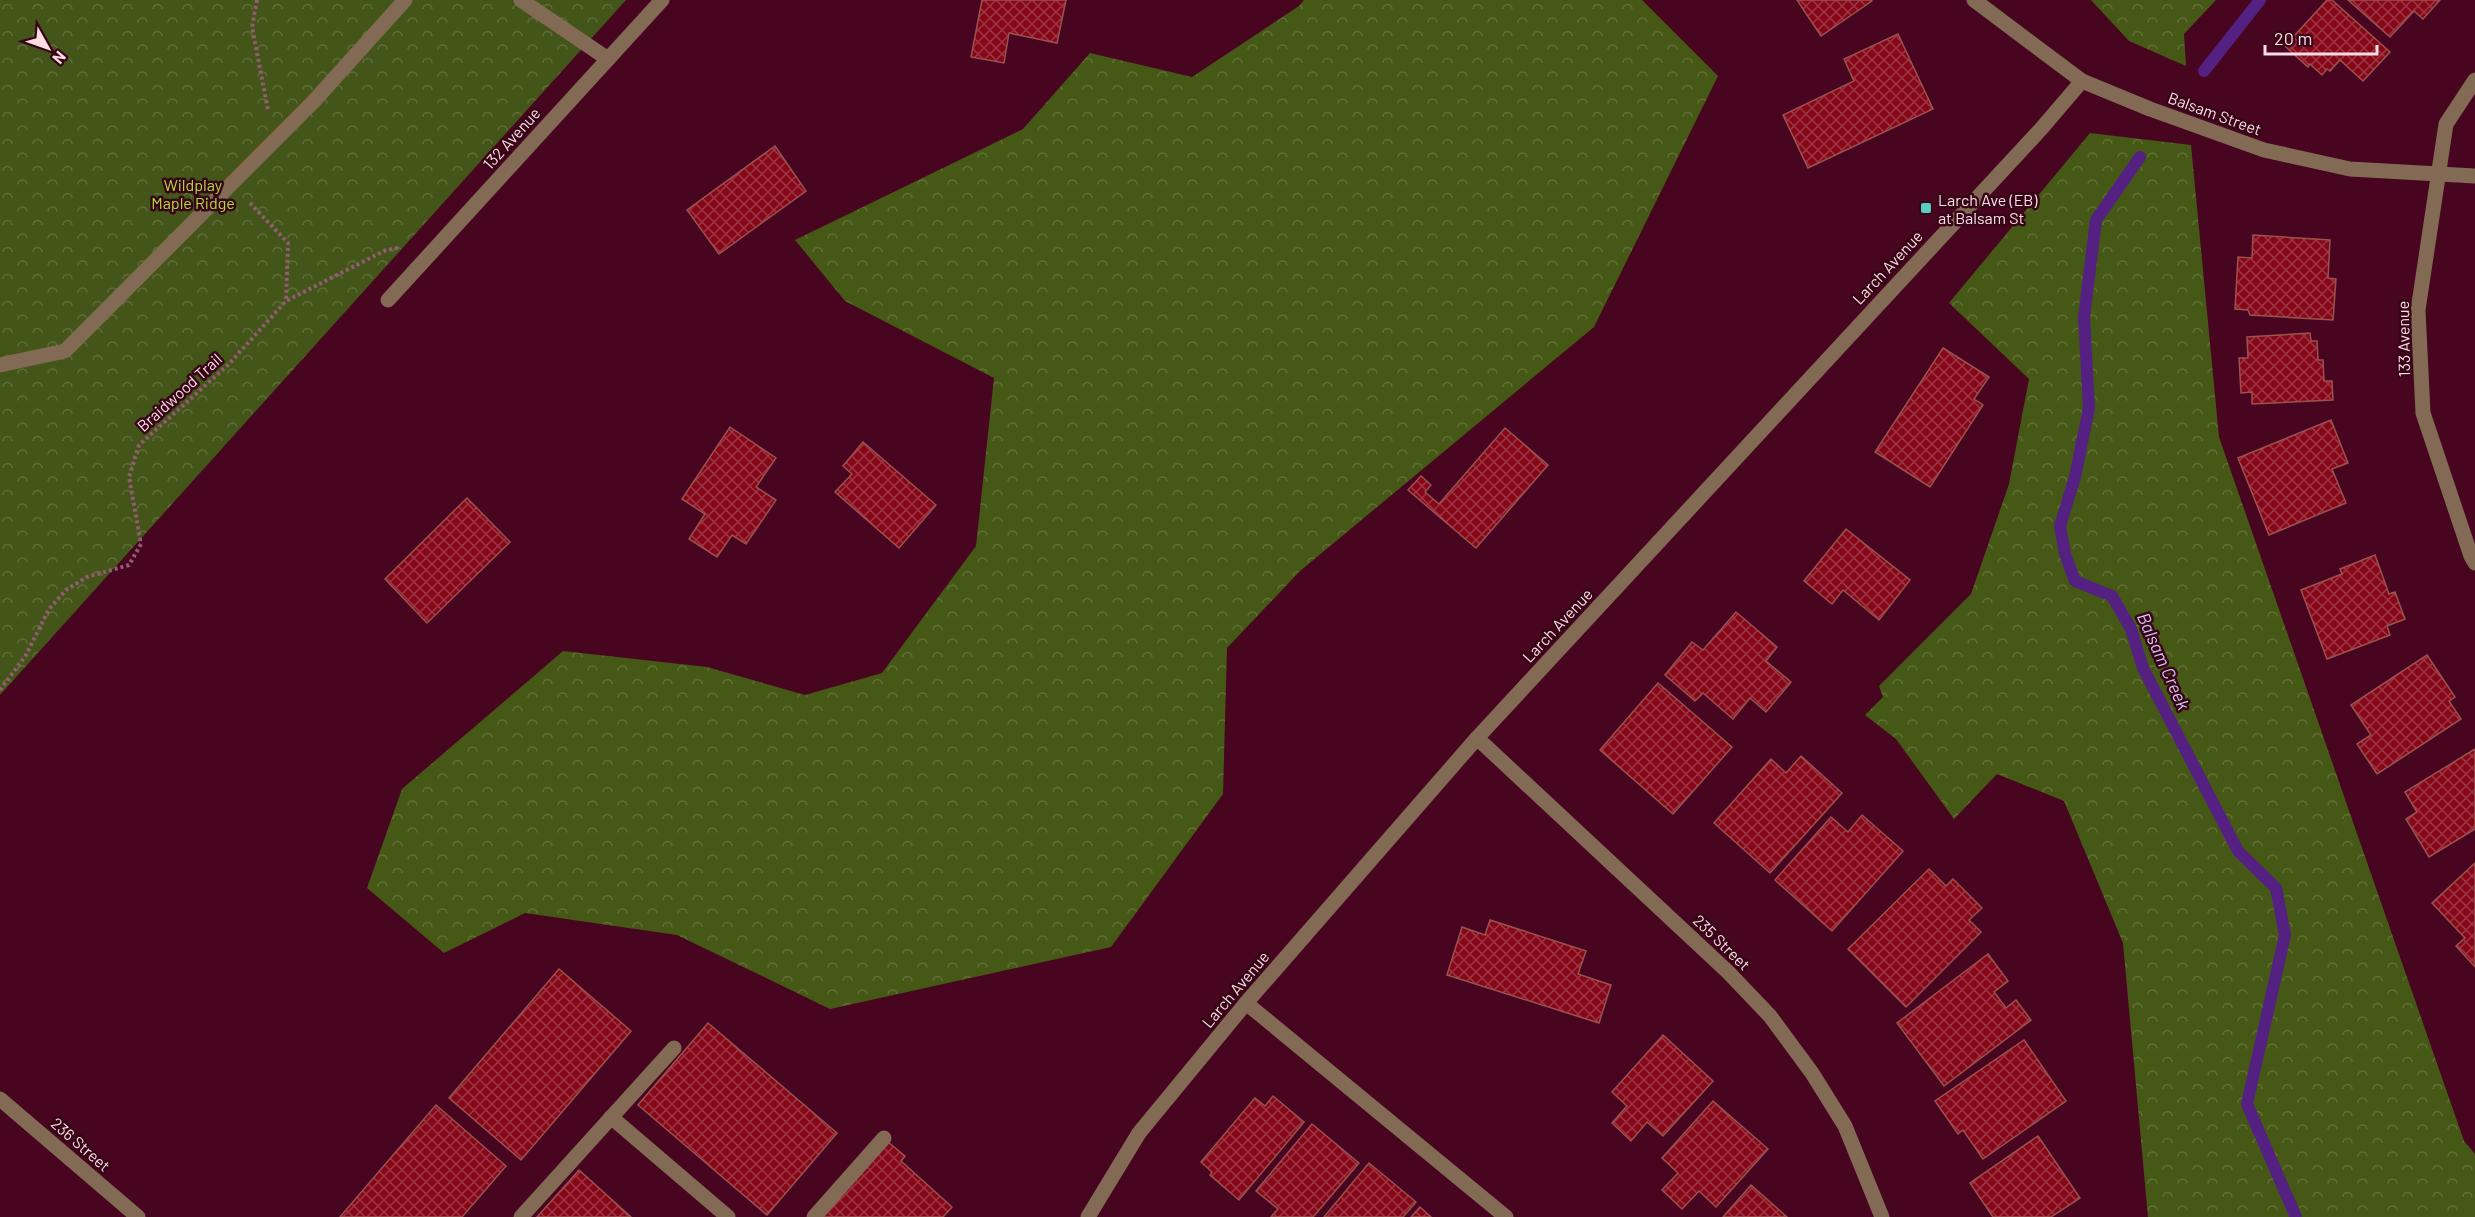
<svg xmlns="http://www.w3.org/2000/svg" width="2475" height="1217" font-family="Barlow,sans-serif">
  <defs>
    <pattern id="forest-crowns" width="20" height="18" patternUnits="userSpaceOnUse" patternTransform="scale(1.5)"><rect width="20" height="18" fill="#465816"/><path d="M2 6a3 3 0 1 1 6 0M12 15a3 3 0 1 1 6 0" fill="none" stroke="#626f38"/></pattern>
    <pattern id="park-crowns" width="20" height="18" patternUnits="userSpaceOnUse" patternTransform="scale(1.5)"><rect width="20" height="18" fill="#445519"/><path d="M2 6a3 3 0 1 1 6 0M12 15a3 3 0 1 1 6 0" fill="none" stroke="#606d3a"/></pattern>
    <pattern id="building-cross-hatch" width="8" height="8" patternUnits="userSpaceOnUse" patternTransform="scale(1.5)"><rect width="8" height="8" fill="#850718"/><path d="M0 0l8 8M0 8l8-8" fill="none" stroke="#9d3645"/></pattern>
  </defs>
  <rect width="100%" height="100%" fill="#47051f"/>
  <g fill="url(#forest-crowns)">
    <polygon points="1304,0 1642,0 1718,76 1594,327 1300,571 1227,648 1223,794 1111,947 830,1009 677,935 525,913 444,953 367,888 402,789 563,651 707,667 805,695 882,673 976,546 994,378 845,301 795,240 1023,129 1090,53 1192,77 1299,6"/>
    <polygon points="2091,0 2216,0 2184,34 2186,66 2129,41"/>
    <polygon points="2090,133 2191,145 2219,437 2464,1141 2475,1154 2475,1217 2148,1217 2123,943 2064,801 1997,774 1954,819 1896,739 1865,715 1883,697 1879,686 1971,594 2009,484 2029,379 1949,303"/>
  </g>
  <polygon fill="url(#park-crowns)" points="0,0 626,0 0,695"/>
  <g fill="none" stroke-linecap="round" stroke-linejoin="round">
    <g stroke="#542182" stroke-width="12">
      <polyline points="2204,71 2260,0"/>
      <polyline points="2140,157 2096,220 2084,317 2089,408 2075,477 2060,526 2065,554 2075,581 2112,596 2131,629 2143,668 2238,851 2276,888 2285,935 2247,1104 2296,1217"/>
    </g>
  </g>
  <g fill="url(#building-cross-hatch)" stroke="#9b524f" stroke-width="1.5">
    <polygon points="982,0 1066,0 1057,43 1009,33 1004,63 971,57"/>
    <polygon points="1797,0 1871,0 1872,1 1821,36"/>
    <polygon points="2327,0 2332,0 2390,52 2363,81 2340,60 2330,71 2327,69 2322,75 2310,64 2308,67 2285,46"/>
    <polygon points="2348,0 2440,0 2423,19 2414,11 2390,37"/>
    <polygon points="1898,34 1933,109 1808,168 1783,115 1854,81 1844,59"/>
    <polygon points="775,146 806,191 719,254 687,210"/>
    <polygon points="2253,235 2330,240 2328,278 2336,279 2333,320 2250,315 2248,310 2235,309 2238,257 2252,258"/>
    <polygon points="2310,333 2311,341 2317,341 2318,360 2323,360 2324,381 2332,381 2333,400 2252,404 2252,392 2241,393 2239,358 2248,358 2247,337"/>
    <polygon points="1943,348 1989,377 1974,399 1983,405 1930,487 1875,452"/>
    <polygon points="2331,420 2348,463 2332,469 2346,503 2269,535 2238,458"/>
    <polygon points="730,427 776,458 756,487 776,500 746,544 732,535 717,557 689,539 705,514 682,499"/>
    <polygon points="1505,428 1548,465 1476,548 1408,490 1421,476 1431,485 1425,492 1439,504"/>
    <polygon points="863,442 936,505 899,548 835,492 852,474 843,466"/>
    <polygon points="467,498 510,542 427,623 385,579"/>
    <polygon points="1846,529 1910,580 1879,620 1843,590 1832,604 1804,581"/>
    <polygon points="2375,555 2389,594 2395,592 2405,619 2387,626 2390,635 2327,659 2301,590 2342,574 2340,569"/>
    <polygon points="1736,612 1777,647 1766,661 1791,682 1766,712 1750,698 1733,719 1703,693 1695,701 1665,675 1692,642 1703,650"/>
    <polygon points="2427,655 2455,697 2449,701 2461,719 2377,774 2357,744 2371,735 2351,705"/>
    <polygon points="1658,683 1732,747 1673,814 1600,750"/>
    <polygon points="2475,749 2475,829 2429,857 2406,819 2417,812 2405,792"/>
    <polygon points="1801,756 1842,793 1770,873 1714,823 1771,759 1786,773"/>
    <polygon points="1862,815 1903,851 1832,931 1775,880 1831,817 1848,832"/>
    <polygon points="2475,863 2475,967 2456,946 2465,938 2432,903"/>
    <polygon points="1929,869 1946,886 1953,879 1982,908 1969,920 1981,932 1906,1007 1848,949"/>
    <polygon points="1490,920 1586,951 1578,974 1611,985 1599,1023 1447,975 1462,927 1485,935"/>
    <polygon points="1988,954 2008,981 1994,992 2006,1008 2016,1000 2031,1020 1944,1086 1897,1023"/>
    <polygon points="559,969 631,1031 521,1160 449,1098"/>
    <polygon points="708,1023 837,1133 767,1215 638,1105"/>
    <polygon points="1663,1035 1713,1081 1663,1136 1647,1122 1631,1141 1612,1123 1627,1106 1612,1092"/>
    <polygon points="2024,1040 2066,1101 1983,1159 1963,1130 1958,1134 1935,1101"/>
    <polygon points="1273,1096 1304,1122 1239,1200 1210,1175 1212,1172 1201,1162 1255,1098 1265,1106"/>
    <polygon points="1713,1101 1768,1149 1716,1207 1699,1191 1682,1209 1662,1190 1678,1173 1662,1158"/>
    <polygon points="436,1105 506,1166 462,1217 340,1217"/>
    <polygon points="1312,1124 1359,1163 1313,1217 1271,1217 1278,1209 1256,1191"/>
    <polygon points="2038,1136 2080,1198 2051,1217 1993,1217 1970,1183"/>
    <polygon points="888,1142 905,1156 901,1161 952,1207 943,1217 822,1217"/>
    <polygon points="1369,1163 1416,1202 1403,1217 1324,1217"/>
    <polygon points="579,1170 631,1217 537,1217"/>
    <polygon points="1751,1185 1787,1217 1723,1217"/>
    <polygon points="1420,1207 1431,1217 1411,1217"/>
  </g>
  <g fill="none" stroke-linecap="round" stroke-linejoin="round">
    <g stroke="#925d70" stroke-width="4" stroke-dasharray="3 3" stroke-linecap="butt">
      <polyline points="257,0 252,27 268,110"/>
      <polyline points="250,203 288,243 286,300"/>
      <polyline points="0,690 26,655 49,609 66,590 87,577 129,565 141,544 129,477 139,445 228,365 286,301 386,250 398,248"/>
    </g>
    <g stroke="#826a55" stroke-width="15">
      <polyline points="521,0 608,59"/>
      <polyline points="1974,0 2082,81 2150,109 2264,150 2350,169 2475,176"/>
      <polyline points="2475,80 2446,124 2418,310 2423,413 2471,556 2475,563"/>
      <polyline points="388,300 662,0"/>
      <polyline points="0,365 65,351 314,101 405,0"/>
      <polyline points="1477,738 1728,972 1770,1016 1812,1073 1845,1126 1882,1217"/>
      <polyline points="1246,1003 1506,1217"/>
      <polyline points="0,1099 138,1217"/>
      <polyline points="611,1117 728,1217"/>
      <polyline points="521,1217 674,1048"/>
      <polyline points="814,1217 884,1138"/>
      <polyline points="1088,1217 1139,1133 1246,1003 1477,738 2041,129 2082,81"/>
    </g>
  </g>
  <rect fill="#59cebf" stroke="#360517" stroke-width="2" x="1920" y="202" width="12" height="12" rx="3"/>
  <g text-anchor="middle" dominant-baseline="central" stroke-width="5" stroke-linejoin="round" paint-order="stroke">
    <g font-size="16" fill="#fedce3" stroke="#360517">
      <text transform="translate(2215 113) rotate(20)">Balsam Street</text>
      <text transform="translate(511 138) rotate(-48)">132 Avenue</text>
      <text transform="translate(1887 267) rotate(-47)">Larch Avenue</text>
      <text transform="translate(2403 339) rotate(-91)">133 Avenue</text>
      <text transform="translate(179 392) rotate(-42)">Braidwood Trail</text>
      <text transform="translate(1557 625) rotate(-47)">Larch Avenue</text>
      <text transform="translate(1722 942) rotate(44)">235 Street</text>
      <text transform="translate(1235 989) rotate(-50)">Larch Avenue</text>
      <text transform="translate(81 1144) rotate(41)">236 Street</text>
    </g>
    <g font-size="16" fill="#b2dc3f" stroke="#360517">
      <text x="193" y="184">Wildplay<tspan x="193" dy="18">Maple Ridge</tspan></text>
    </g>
    <g font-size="16" fill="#fedce3" stroke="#360517" text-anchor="start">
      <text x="1938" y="199">Larch Ave (EB)<tspan x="1938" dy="18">at Balsam St</tspan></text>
    </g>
    <g font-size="18" font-style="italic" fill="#d7c2f6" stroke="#360517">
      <text transform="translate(2164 661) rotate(66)">Balsam Creek</text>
    </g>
  </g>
  <g transform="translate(48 48) rotate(130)" stroke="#360517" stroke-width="4.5" paint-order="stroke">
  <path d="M0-4.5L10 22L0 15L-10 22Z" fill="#fedce3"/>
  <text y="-9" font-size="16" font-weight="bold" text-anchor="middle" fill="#fedce3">N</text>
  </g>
  <path d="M2265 45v9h112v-9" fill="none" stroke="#fedce3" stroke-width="3"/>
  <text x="2274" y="45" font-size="18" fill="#fedce3" stroke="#360517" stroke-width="4.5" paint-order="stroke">20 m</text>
</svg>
